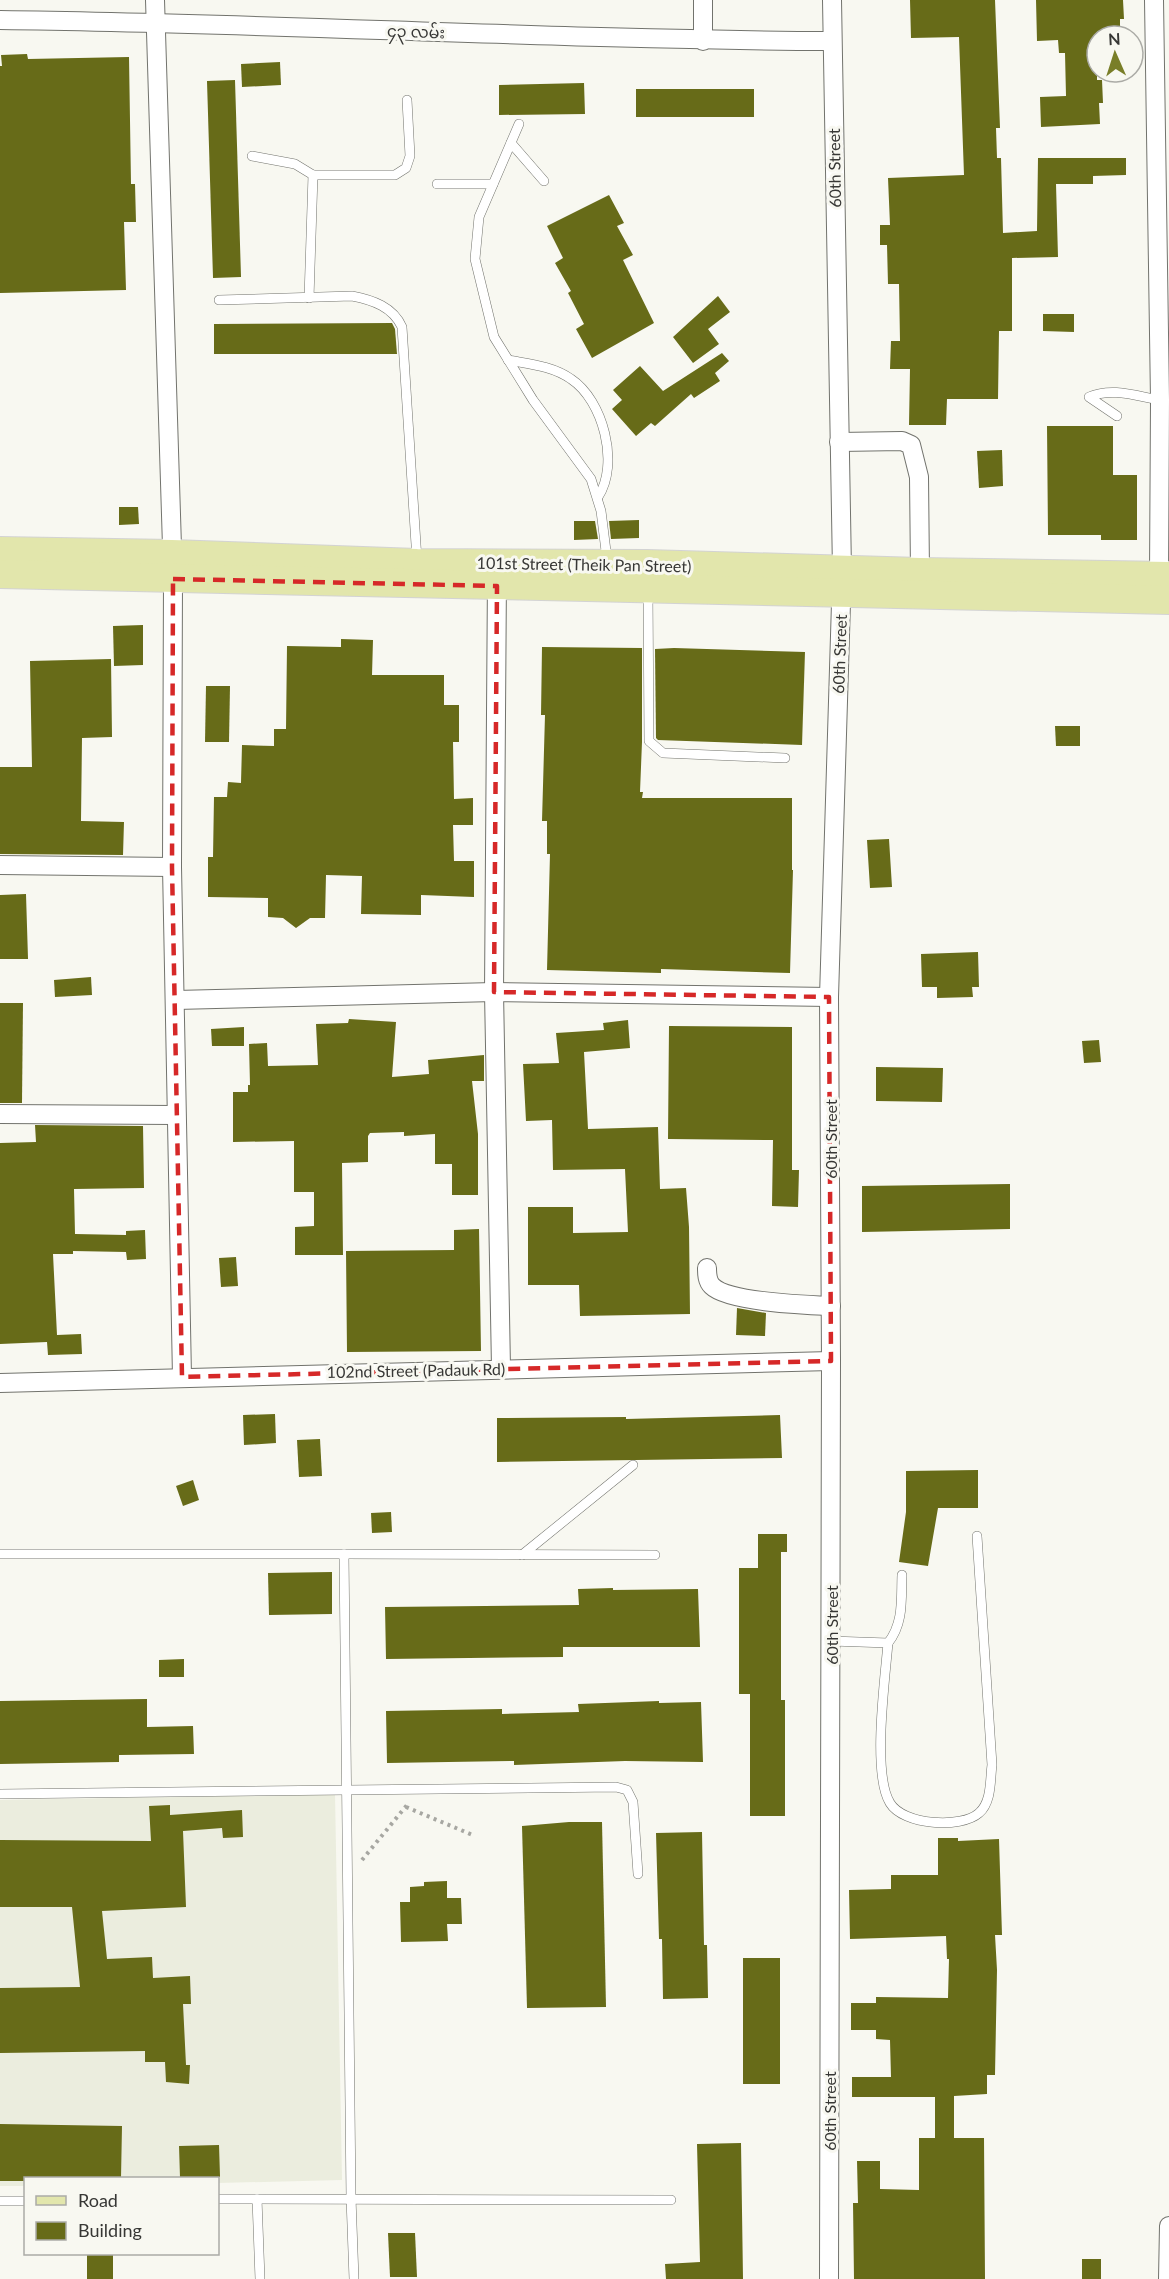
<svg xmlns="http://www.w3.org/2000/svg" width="1169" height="2279" font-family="Lato,'Noto Sans Myanmar',sans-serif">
  <rect width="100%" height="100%" fill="#f8f8f1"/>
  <polygon fill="#ebedde" points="335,1794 342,2180 218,2183 218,2178 26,2178 25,2186 0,2186 0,1800"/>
  <g fill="#676b18">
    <polygon points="910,0 995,0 1000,128 996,128 997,158 1001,158 1003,233 1037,231 1038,158 1126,158 1126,175 1093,176 1093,184 1056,184 1058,257 1012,258 1012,331 999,331 998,399 947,399 946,425 909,425 910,369 890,369 891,341 900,341 899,284 888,284 887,245 880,245 880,225 890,225 888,178 964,175 959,37 911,38"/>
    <polygon points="1036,0 1123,0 1124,19 1120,19 1120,36 1097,36 1097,80 1102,80 1103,103 1099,103 1100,124 1041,127 1040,97 1066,96 1065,53 1059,53 1058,40 1037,41"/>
    <polygon points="27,54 28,59 129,57 131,184 135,184 136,222 124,222 126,290 0,293 0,66 2,66 1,55"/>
    <polygon points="280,62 281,85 242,87 241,64"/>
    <polygon points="235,80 241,277 213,278 207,81"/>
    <polygon points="584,83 585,114 499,115 499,85"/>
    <rect x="636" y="89" width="118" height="28"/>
    <polygon points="609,195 624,223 617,226 633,255 623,260 654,323 592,358 576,329 584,324 568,293 571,291 555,263 563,258 547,226"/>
    <polygon points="718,296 730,312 708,329 719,344 693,363 673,337"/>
    <polygon points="1043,314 1074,314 1074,332 1043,331"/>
    <polygon points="392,323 395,329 397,354 214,354 214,324"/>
    <polygon points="722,353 729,361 715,373 720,381 694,398 691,394 655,426 651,423 636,436 612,409 622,400 613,390 640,366 663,391"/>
    <polygon points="1047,426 1113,426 1113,475 1137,475 1137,540 1101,540 1101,535 1048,535"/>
    <polygon points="1002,450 1003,486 979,488 977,451"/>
    <polygon points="119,507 138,507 139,524 119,525"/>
    <polygon points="639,520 639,538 611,539 609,521"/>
    <polygon points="574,521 595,521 598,539 574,540"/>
    <polygon points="143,625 143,665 114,666 113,626"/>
    <polygon points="341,639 373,640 372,675 444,675 444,705 459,705 459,742 453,742 454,799 473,798 473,825 453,825 454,861 474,861 474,897 421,895 421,915 361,914 362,876 326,875 325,918 310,918 296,928 283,918 268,917 268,898 208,897 208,857 213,857 214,797 227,797 228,782 241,783 242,745 274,746 274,729 286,729 287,646 341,647"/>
    <polygon points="542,647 642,648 642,742 640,792 643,792 642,798 792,798 792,870 793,870 790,973 661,969 661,973 547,970 550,854 547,854 547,821 542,821 545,715 541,715"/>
    <polygon points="674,648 805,652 802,745 658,740 656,738 655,649"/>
    <polygon points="111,659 112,737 82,738 81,821 124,822 123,855 0,854 0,767 32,767 30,661"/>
    <polygon points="206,686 230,686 229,742 205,742"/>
    <polygon points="1055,726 1080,726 1080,746 1056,746"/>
    <polygon points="889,839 892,887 870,888 867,840"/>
    <polygon points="26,894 28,959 0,959 0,895"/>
    <polygon points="978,952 979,987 972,987 973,997 937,998 937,987 922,987 921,954"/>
    <polygon points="91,977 92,995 55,997 54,980"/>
    <polygon points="0,1003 23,1003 22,1103 0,1103"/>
    <polygon points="349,1019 396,1022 392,1077 429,1074 428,1060 484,1055 484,1081 472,1081 478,1134 478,1195 452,1195 452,1164 435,1164 435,1134 404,1136 404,1132 370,1133 368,1136 368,1162 342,1163 343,1255 295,1255 295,1227 314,1226 314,1192 294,1192 294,1141 233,1142 233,1092 248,1092 248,1085 250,1085 249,1044 267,1043 268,1066 318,1065 316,1024 348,1023"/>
    <polygon points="628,1020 630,1048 584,1052 588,1129 658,1127 660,1189 686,1188 689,1227 690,1314 580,1316 579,1285 528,1285 528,1207 573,1207 573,1233 628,1232 625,1169 553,1170 552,1120 526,1121 523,1064 559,1063 556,1033 604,1030 603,1023"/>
    <polygon points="669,1026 792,1027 792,1170 799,1170 798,1207 772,1206 773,1140 668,1139"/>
    <polygon points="244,1027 244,1046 212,1046 211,1029"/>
    <polygon points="1099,1040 1101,1062 1084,1063 1082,1041"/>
    <polygon points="876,1067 943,1068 942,1102 876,1101"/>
    <polygon points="35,1125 143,1126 144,1188 74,1189 75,1234 126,1235 126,1231 145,1230 146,1259 127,1260 126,1252 73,1251 73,1254 53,1254 57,1335 81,1334 82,1354 48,1355 47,1342 0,1344 0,1143 36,1142"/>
    <polygon points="1010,1184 1010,1229 862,1232 862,1186"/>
    <polygon points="479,1229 481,1351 347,1352 346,1251 454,1250 454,1230"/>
    <polygon points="236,1257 238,1286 221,1287 219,1258"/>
    <polygon points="737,1308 766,1313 765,1336 736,1335"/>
    <polygon points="275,1414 276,1443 244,1445 243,1415"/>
    <polygon points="780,1415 782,1458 497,1462 497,1418 626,1417 626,1419"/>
    <polygon points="320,1439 322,1476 299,1477 297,1440"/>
    <polygon points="978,1470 978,1508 938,1508 928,1566 899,1562 906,1512 906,1471"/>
    <polygon points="193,1480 199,1500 183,1506 176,1486"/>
    <polygon points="391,1512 392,1532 372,1533 371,1513"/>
    <polygon points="758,1534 787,1534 787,1552 781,1552 781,1700 785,1700 785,1816 750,1816 750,1694 739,1694 739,1568 758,1568"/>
    <polygon points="332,1572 332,1614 269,1615 268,1573"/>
    <polygon points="613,1588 613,1590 698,1589 700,1647 563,1647 563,1657 386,1659 385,1607 579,1605 578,1589"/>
    <polygon points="184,1659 184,1677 159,1677 159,1660"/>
    <polygon points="147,1699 147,1727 193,1726 194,1754 119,1755 119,1762 0,1764 0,1701"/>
    <polygon points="659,1701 659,1703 701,1702 703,1762 625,1761 514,1765 514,1761 387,1763 386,1711 502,1709 502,1714 579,1712 578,1704"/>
    <polygon points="170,1805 170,1815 242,1810 243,1837 223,1838 222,1828 183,1831 186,1907 102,1911 107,1959 152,1957 153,1978 190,1976 191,2004 183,2004 186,2065 190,2065 189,2084 166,2082 165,2062 145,2062 145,2051 0,2053 0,1988 80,1987 72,1907 0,1907 0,1840 151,1841 149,1806"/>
    <polygon points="569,1822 602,1822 606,2007 527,2008 522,1826"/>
    <polygon points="702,1832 704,1945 707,1945 708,1998 663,1999 662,1939 659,1939 656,1833"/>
    <polygon points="938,1838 958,1838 958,1841 999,1839 1002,1935 995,1935 997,1970 995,2075 987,2075 987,2094 954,2096 954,2138 984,2138 985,2279 854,2279 853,2203 858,2203 857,2161 880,2161 880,2189 919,2190 919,2138 935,2138 935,2097 852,2097 852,2077 891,2077 890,2040 876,2039 876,2030 851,2030 851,2003 876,2003 876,1997 948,1998 949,1959 947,1959 946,1936 850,1939 849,1890 891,1889 891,1875 938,1875"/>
    <polygon points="447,1881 447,1898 461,1898 462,1924 447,1924 448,1941 401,1942 400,1902 410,1902 410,1887 424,1886 424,1882"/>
    <rect x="743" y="1958" width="37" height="126"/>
    <polygon points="0,2124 122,2126 121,2178 26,2178 26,2181 0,2181"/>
    <polygon points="741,2143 743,2279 666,2279 665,2264 700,2262 697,2144"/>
    <polygon points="219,2145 220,2177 180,2178 179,2146"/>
    <polygon points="388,2233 415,2233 417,2277 390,2277"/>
    <rect x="87" y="2253" width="26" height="26"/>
    <rect x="1082" y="2259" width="19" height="20"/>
  </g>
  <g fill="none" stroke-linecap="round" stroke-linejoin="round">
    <defs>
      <g id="lane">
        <polyline points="519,124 479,217 475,259 494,337 533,400 591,479 601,511 607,559"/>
        <polyline points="511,143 544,181"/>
        <polyline points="252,156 295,164 313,175 309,298"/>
        <polyline points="313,175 395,175 406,168 410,156 407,100"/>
        <polyline points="437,184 493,184"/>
        <path d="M 219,300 L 352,296 C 373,300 393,307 402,327 L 417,560"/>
        <path d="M 508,360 C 529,364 553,366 571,379 C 603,400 620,464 598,497"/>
        <path d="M 1117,416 L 1089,397 C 1112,387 1136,396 1160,400"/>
        <polyline points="648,591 649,741 663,753 785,758"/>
        <polyline points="0,1554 344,1554 351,2198 354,2279"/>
        <polyline points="344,1554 655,1555"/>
        <polyline points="522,1555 633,1465"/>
        <path d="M 831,1641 L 888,1643 C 904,1623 901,1599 902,1575"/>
        <path d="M 888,1643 C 885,1679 872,1774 890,1803 C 903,1825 961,1829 979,1813 C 992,1802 990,1779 992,1765 L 977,1536"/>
        <polyline points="0,1794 616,1787 627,1790 633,1802 638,1874"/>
        <polyline points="218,2199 671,2200"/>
        <polyline points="257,2199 260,2279"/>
        <polyline points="0,2201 26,2201"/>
      </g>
      <g id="street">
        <polyline points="155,0 173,579 172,867 182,1377"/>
        <polyline points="703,0 703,41"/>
        <polyline points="1154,0 1160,400 1159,576"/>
        <path d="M 0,20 C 278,23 555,40 832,41"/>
        <polyline points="839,442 902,441 911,445 919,477 920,572"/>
        <polyline points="497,575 494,992 501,1368"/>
        <polyline points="0,865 172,867"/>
        <polyline points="176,1000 494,992 829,997"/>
        <polyline points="0,1114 176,1115"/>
        <path d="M 707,1268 C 707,1274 707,1281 712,1286 C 728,1302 807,1305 831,1306"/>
        <polyline points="0,1383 831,1361"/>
        <polyline points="829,2279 831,1361 829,997 842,570 832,0"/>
        <polyline points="1168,2279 1169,2226"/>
      </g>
      <g id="primary">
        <polyline points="0,551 172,554 417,563 647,564 920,572 1169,576"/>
        <polyline points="0,574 1169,600"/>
      </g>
    </defs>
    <use href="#lane" stroke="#72736d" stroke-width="10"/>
    <use href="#street" stroke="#72736d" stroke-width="20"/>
    <use href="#primary" stroke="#d3d3d3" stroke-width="30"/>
    <g stroke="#a7a7a2" stroke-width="4" stroke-dasharray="3 4.5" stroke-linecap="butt">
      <polyline points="406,1807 475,1836"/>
      <polyline points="362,1860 407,1805"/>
    </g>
    <use href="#lane" stroke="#fff" stroke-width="9"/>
    <use href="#street" stroke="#fff" stroke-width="18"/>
    <use href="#primary" stroke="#e2e6ac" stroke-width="28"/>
  </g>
  <path fill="none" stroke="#d62828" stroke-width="4.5" stroke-dasharray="12 8" stroke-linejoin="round" d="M 173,579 L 497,586 L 494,992 L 829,997 L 831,1361 L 182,1377 L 172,867 Z"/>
  <g text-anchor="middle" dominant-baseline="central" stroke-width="6" stroke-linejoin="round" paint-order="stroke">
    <g font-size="16" fill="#373735" stroke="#f8f8f1">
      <text transform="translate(416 31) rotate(2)">၄၃ လမ်း</text>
      <text transform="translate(834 168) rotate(-91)">60th Street</text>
      <text transform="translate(584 564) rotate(1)">101st Street (Theik Pan Street)</text>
      <text transform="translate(839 654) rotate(-88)">60th Street</text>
      <text transform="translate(830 1139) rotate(-90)">60th Street</text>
      <text transform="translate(416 1370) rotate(-1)">102nd Street (Padauk Rd)</text>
      <text transform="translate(831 1625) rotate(-90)">60th Street</text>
      <text transform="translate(829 2111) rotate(-90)">60th Street</text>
    </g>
  </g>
  <rect x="24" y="2177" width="195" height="78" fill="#f8f8f1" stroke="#ababa6" stroke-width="1.5"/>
  <rect x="36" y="2196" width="30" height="9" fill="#e2e6ac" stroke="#ababa6" stroke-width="1.5"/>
  <text x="78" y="2207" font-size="18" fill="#373735">Road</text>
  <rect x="36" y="2222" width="30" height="18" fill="#676b18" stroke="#ababa6" stroke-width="1.5"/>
  <text x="78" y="2237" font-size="18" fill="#373735">Building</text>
  <g transform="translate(1115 54) rotate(357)"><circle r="28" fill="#f8f8f1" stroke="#ababa6" stroke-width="1.5"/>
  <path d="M0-4.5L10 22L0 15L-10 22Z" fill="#797e28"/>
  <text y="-9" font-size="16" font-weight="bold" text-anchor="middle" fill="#373735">N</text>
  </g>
</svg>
